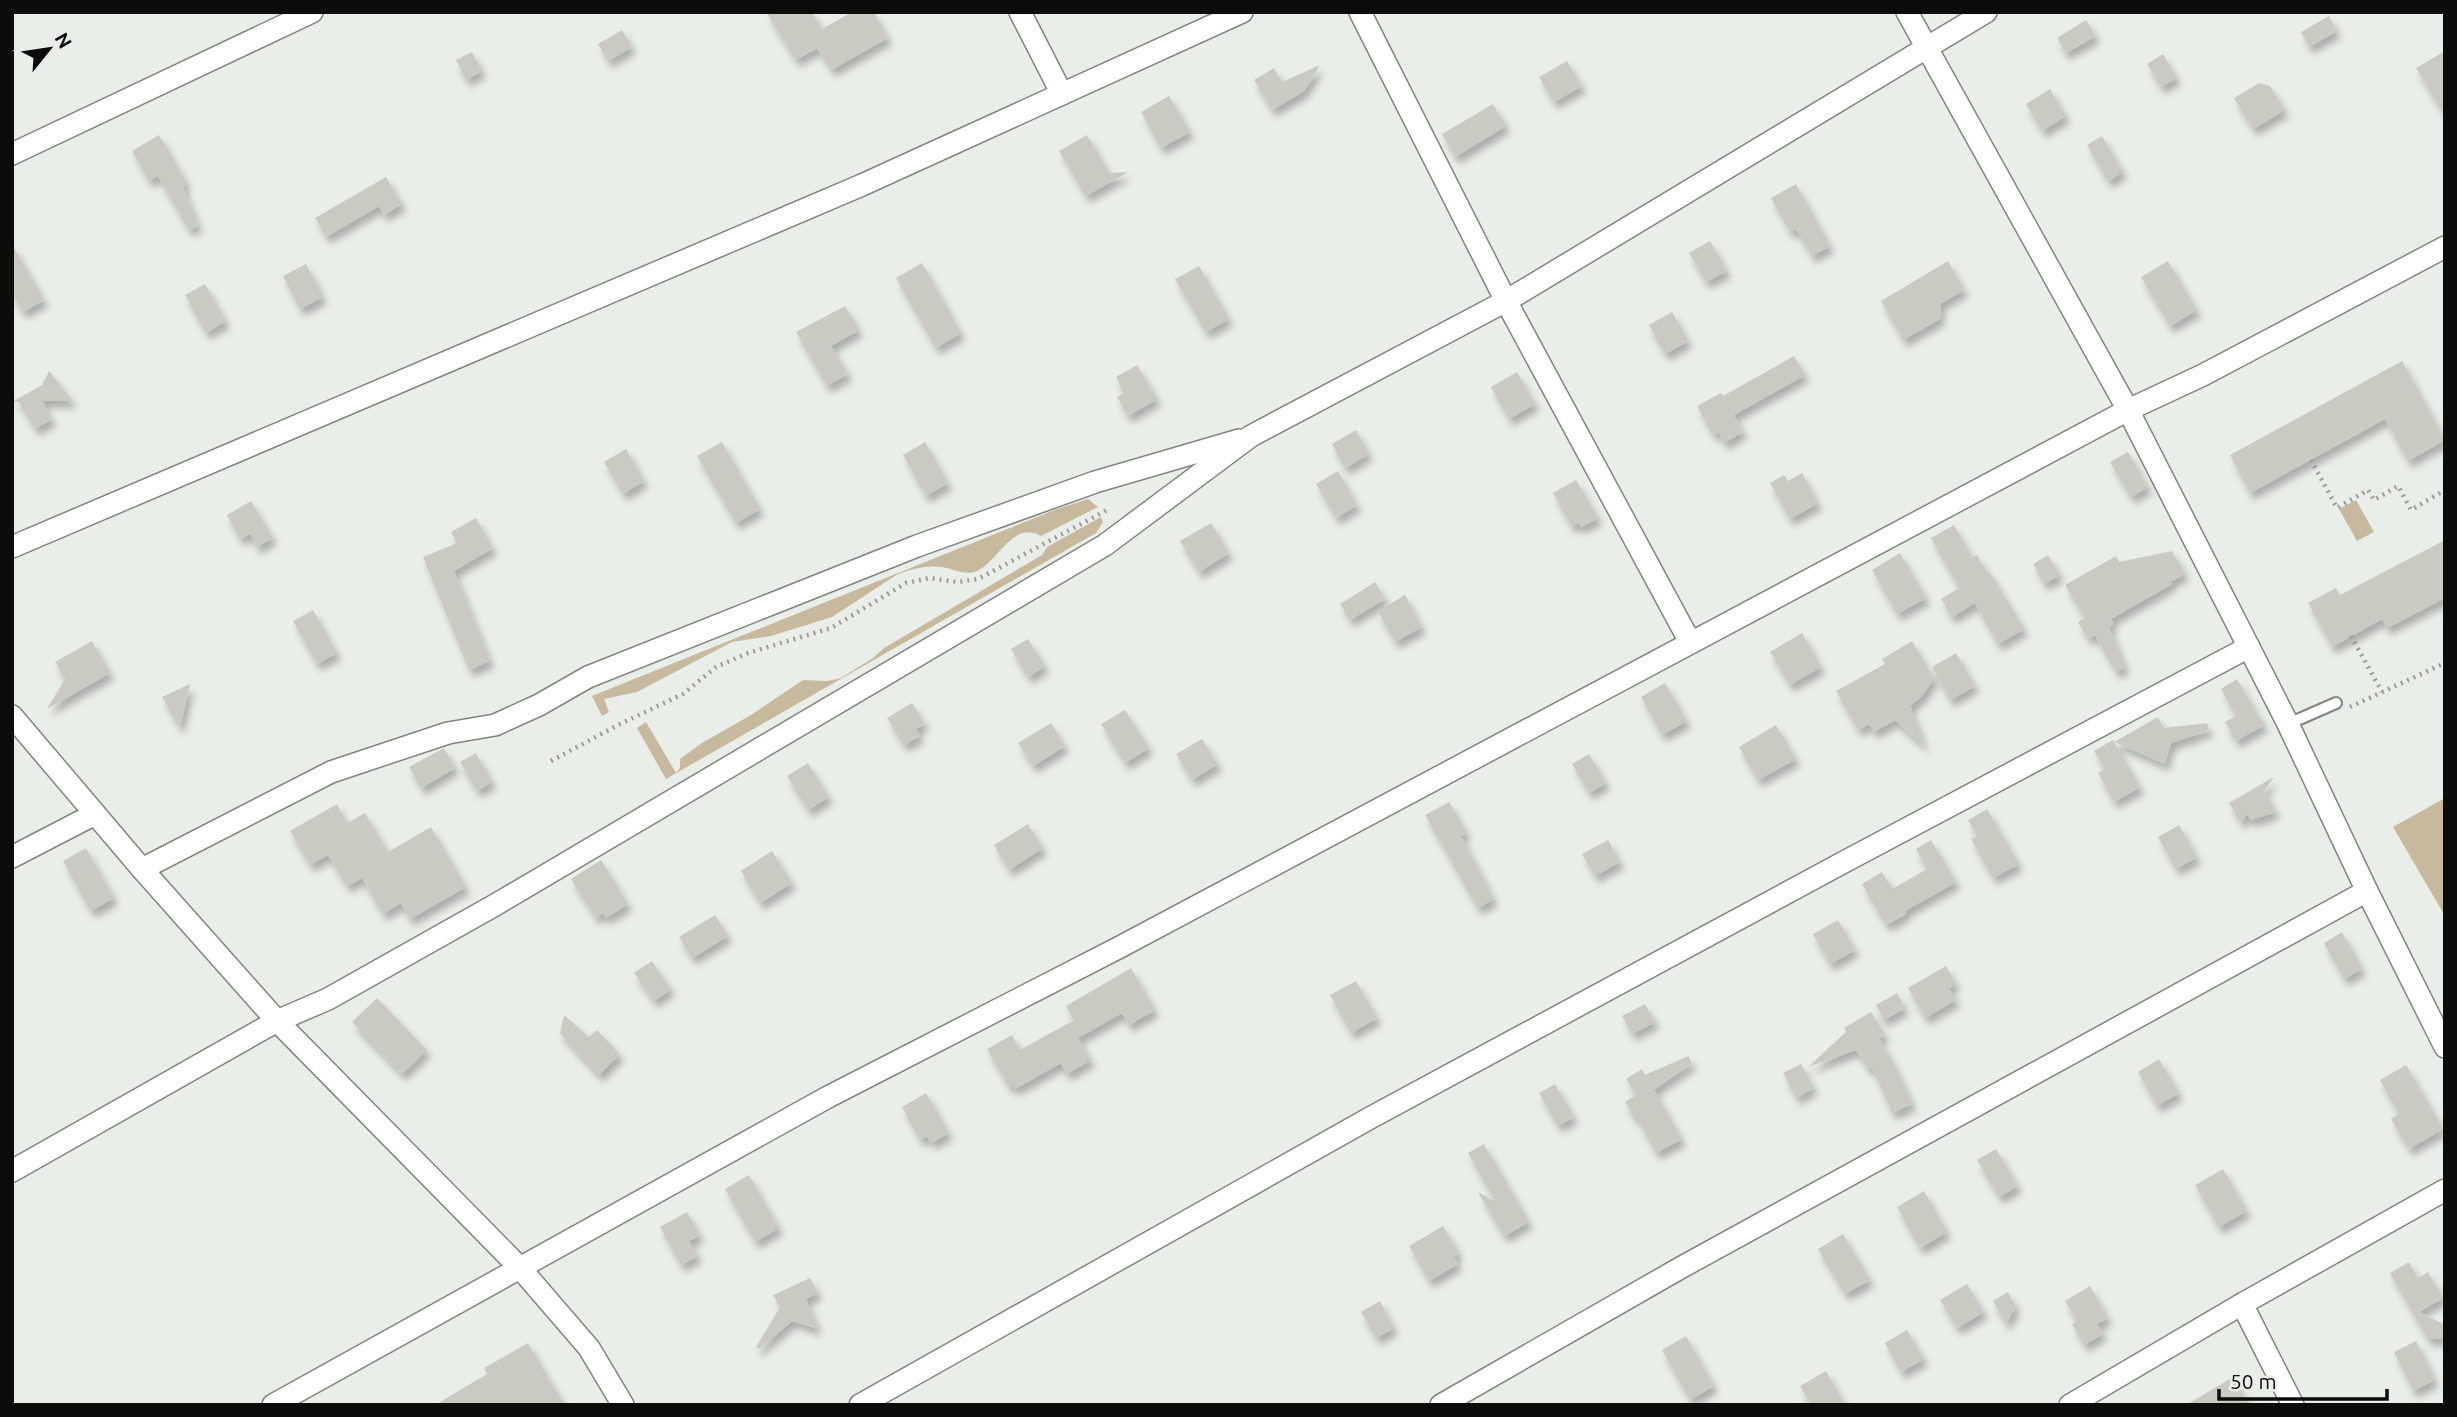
<svg xmlns="http://www.w3.org/2000/svg" width="2457" height="1417" font-family="Ubuntu,sans-serif">
  <defs>
    <filter id="shadow"><feDropShadow dx="4" dy="7" stdDeviation="3.5" flood-color="#0004"/></filter>
  </defs>
  <rect width="100%" height="100%" fill="#eaeee8"/>
  <g fill="#c7b99e">
    <path d="M 1088,499 L 1098,507 L 1041,536 C 1014,520 999,559 979,570 C 966,577 955,569 942,567 C 928,565 911,569 898,574 L 832,617 L 771,636 L 732,642 L 637,692 L 604,699 L 609,712 L 602,716 L 592,696 L 1057,509 Z"/>
    <polygon points="2356,500 2374,532 2357,541 2339,509"/>
    <polygon points="1101,517 1103,522 1096,533 666,779 637,728 646,722 676,773 680,768 680,759 702,743 751,715 803,680 827,681 841,678 873,658 884,648 1042,555 1047,547"/>
    <polygon points="2445,798 2445,916 2393,827"/>
  </g>
  <g fill="#cacac3" filter="url(#shadow)">
    <polygon points="766,12 812,12 822,29 852,12 874,12 888,38 831,70 817,48 796,60"/>
    <polygon points="2329,16 2337,31 2309,47 2301,32"/>
    <polygon points="2086,20 2096,36 2066,53 2057,38"/>
    <polygon points="622,30 632,47 608,61 598,44"/>
    <polygon points="2445,51 2445,116 2416,68"/>
    <polygon points="472,52 482,71 466,80 456,60"/>
    <polygon points="2163,54 2177,78 2161,87 2147,64"/>
    <polygon points="1567,61 1582,86 1554,102 1539,77"/>
    <polygon points="1320,65 1304,91 1272,110 1254,80 1274,68 1282,82"/>
    <polygon points="2259,83 2270,86 2285,110 2253,129 2234,98"/>
    <polygon points="2050,89 2066,116 2042,131 2026,104"/>
    <polygon points="1169,96 1190,132 1161,148 1141,112"/>
    <polygon points="1493,104 1506,126 1455,157 1442,134"/>
    <polygon points="159,135 187,183 183,186 198,226 189,230 158,176 149,181 132,151"/>
    <polygon points="1087,135 1109,173 1128,172 1086,196 1059,151"/>
    <polygon points="2102,136 2123,172 2108,181 2087,145"/>
    <polygon points="386,177 402,204 384,215 379,206 326,237 315,218"/>
    <polygon points="1796,184 1830,246 1812,256 1796,229 1790,232 1771,198"/>
    <polygon points="1710,241 1727,271 1706,282 1689,253"/>
    <polygon points="12,244 44,300 23,312 12,294"/>
    <polygon points="1948,261 1964,290 1941,303 1940,319 1903,340 1881,301"/>
    <polygon points="2168,261 2197,310 2170,326 2141,277"/>
    <polygon points="922,263 961,333 936,348 896,278"/>
    <polygon points="306,264 323,297 300,309 283,276"/>
    <polygon points="1199,266 1229,319 1206,332 1175,279"/>
    <polygon points="205,284 226,321 206,333 185,295"/>
    <polygon points="845,306 859,330 831,346 848,374 827,386 796,332"/>
    <polygon points="1672,312 1688,341 1665,354 1649,325"/>
    <polygon points="1794,356 1805,375 1734,415 1743,432 1724,443 1718,432 1713,435 1697,406 1721,393 1723,396"/>
    <polygon points="2402,361 2445,440 2408,461 2385,419 2250,493 2230,455"/>
    <polygon points="1137,365 1157,399 1128,416 1117,397 1124,393 1116,377"/>
    <polygon points="49,371 73,401 42,401 52,419 35,429 19,402 12,402 42,385"/>
    <polygon points="1517,372 1535,404 1509,419 1491,387"/>
    <polygon points="1356,430 1369,454 1345,468 1332,444"/>
    <polygon points="722,442 760,509 736,523 697,456"/>
    <polygon points="925,442 948,483 926,496 903,455"/>
    <polygon points="626,449 644,481 623,494 604,462"/>
    <polygon points="2128,452 2148,487 2131,497 2110,462"/>
    <polygon points="1338,471 1357,505 1336,518 1316,484"/>
    <polygon points="1802,473 1818,503 1790,519 1770,483 1784,475 1788,481"/>
    <polygon points="1576,480 1598,518 1581,527 1579,523 1572,527 1553,493"/>
    <polygon points="251,501 273,538 257,547 250,534 240,539 227,515"/>
    <polygon points="476,518 493,548 454,571 490,661 469,670 423,557 457,543 451,532"/>
    <polygon points="1211,523 1229,553 1199,572 1180,541"/>
    <polygon points="1954,525 1972,557 1977,555 1987,572 1989,571 2024,629 1998,644 1975,603 1952,617 1941,599 1959,588 1931,538"/>
    <polygon points="2445,540 2445,598 2387,628 2382,619 2332,647 2308,603 2336,588 2340,595"/>
    <polygon points="2172,551 2185,574 2170,582 2172,584 2111,619 2114,624 2109,627 2125,667 2116,672 2095,635 2088,639 2078,622 2085,618 2065,585 2116,556 2119,562"/>
    <polygon points="1900,553 1926,598 1897,614 1872,570"/>
    <polygon points="2048,555 2060,575 2044,584 2033,564"/>
    <polygon points="1375,582 1385,599 1350,620 1340,604"/>
    <polygon points="1405,595 1422,627 1395,642 1378,611"/>
    <polygon points="313,610 337,653 317,664 293,621"/>
    <polygon points="1802,633 1821,667 1790,685 1770,652"/>
    <polygon points="1028,639 1045,666 1028,677 1011,649"/>
    <polygon points="92,641 110,673 47,709 65,679 55,662"/>
    <polygon points="1912,641 1934,679 1922,696 1910,706 1925,747 1895,720 1874,732 1869,724 1858,730 1836,691 1885,664 1882,659"/>
    <polygon points="1956,653 1975,686 1950,700 1932,667"/>
    <polygon points="2237,679 2264,725 2236,741 2225,722 2236,716 2221,689"/>
    <polygon points="1665,683 1687,721 1662,735 1641,697"/>
    <polygon points="190,684 180,728 162,697"/>
    <polygon points="912,703 925,724 916,729 920,736 904,745 887,718"/>
    <polygon points="1125,710 1149,748 1125,763 1101,724"/>
    <polygon points="2158,717 2164,728 2207,723 2209,730 2171,743 2165,764 2114,742"/>
    <polygon points="1051,723 1065,746 1033,766 1018,743"/>
    <polygon points="1776,725 1796,759 1758,780 1739,747"/>
    <polygon points="1202,739 1218,764 1192,780 1176,754"/>
    <polygon points="2113,740 2140,787 2114,802 2098,773 2105,769 2094,751"/>
    <polygon points="444,748 455,768 421,788 409,767"/>
    <polygon points="476,753 492,782 477,791 460,762"/>
    <polygon points="1589,754 1606,783 1589,793 1572,764"/>
    <polygon points="808,763 829,797 808,810 787,776"/>
    <polygon points="2274,777 2264,791 2276,812 2251,820 2247,814 2241,823 2229,803"/>
    <polygon points="1449,802 1467,833 1461,836 1494,899 1478,908 1425,815"/>
    <polygon points="337,804 347,823 365,813 388,852 431,827 466,887 410,919 401,903 383,914 362,878 347,886 328,855 310,865 290,831"/>
    <polygon points="1987,809 2019,864 1993,878 1971,839 1977,836 1968,820"/>
    <polygon points="1028,824 1043,848 1009,870 994,845"/>
    <polygon points="2179,825 2197,857 2176,869 2158,837"/>
    <polygon points="1608,840 1620,862 1595,876 1582,854"/>
    <polygon points="1931,840 1956,882 1905,911 1906,914 1886,925 1862,884 1882,872 1892,889 1927,869 1916,849"/>
    <polygon points="86,848 114,898 91,911 63,861"/>
    <polygon points="772,851 792,883 760,903 741,871"/>
    <polygon points="601,860 628,904 606,918 603,913 596,918 571,879"/>
    <polygon points="715,915 728,936 692,958 679,937"/>
    <polygon points="1838,920 1855,950 1830,964 1813,934"/>
    <polygon points="2342,932 2362,969 2344,979 2324,943"/>
    <polygon points="652,961 671,989 654,1001 634,973"/>
    <polygon points="1946,966 1956,984 1949,988 1956,1000 1925,1018 1908,988"/>
    <polygon points="1131,968 1155,1010 1129,1025 1122,1013 1078,1038 1091,1060 1067,1074 1061,1063 1015,1089 1013,1084 1009,1087 987,1049 1012,1035 1020,1050 1074,1020 1066,1006"/>
    <polygon points="1356,981 1377,1018 1351,1033 1330,995"/>
    <polygon points="1897,993 1905,1008 1884,1020 1876,1005"/>
    <polygon points="377,998 427,1050 402,1074 352,1022"/>
    <polygon points="1645,1004 1655,1022 1632,1034 1622,1016"/>
    <polygon points="1871,1012 1885,1035 1879,1038 1895,1066 1912,1104 1892,1113 1872,1067 1868,1069 1856,1050 1808,1067 1846,1032 1844,1028"/>
    <polygon points="564,1015 589,1037 597,1030 620,1054 599,1075 560,1033"/>
    <polygon points="1688,1056 1692,1063 1654,1090 1682,1139 1656,1153 1637,1117 1635,1119 1625,1102 1636,1095 1626,1079 1642,1069 1645,1075"/>
    <polygon points="2159,1059 2179,1093 2157,1106 2138,1072"/>
    <polygon points="1801,1064 1814,1088 1796,1098 1783,1073"/>
    <polygon points="2406,1065 2443,1129 2409,1149 2391,1119 2399,1114 2380,1080"/>
    <polygon points="1555,1084 1574,1117 1558,1126 1539,1093"/>
    <polygon points="926,1093 949,1133 931,1143 927,1136 920,1140 902,1107"/>
    <polygon points="1484,1144 1529,1222 1504,1236 1478,1192 1496,1202 1468,1153"/>
    <polygon points="1996,1149 2018,1186 1999,1197 1977,1160"/>
    <polygon points="2223,1169 2247,1211 2219,1227 2195,1185"/>
    <polygon points="749,1175 779,1228 755,1242 725,1189"/>
    <polygon points="1924,1191 1947,1232 1920,1248 1897,1207"/>
    <polygon points="687,1212 700,1235 689,1241 698,1256 681,1265 660,1227"/>
    <polygon points="1443,1226 1459,1253 1454,1256 1458,1264 1429,1281 1409,1246"/>
    <polygon points="1843,1234 1870,1280 1845,1294 1818,1249"/>
    <polygon points="2409,1262 2418,1278 2428,1272 2443,1298 2419,1312 2445,1325 2445,1339 2428,1339 2391,1275 2390,1273"/>
    <polygon points="810,1278 818,1293 806,1299 818,1329 792,1321 759,1349 756,1347 780,1307 773,1295"/>
    <polygon points="1967,1284 1984,1312 1957,1328 1940,1300"/>
    <polygon points="2090,1286 2108,1318 2097,1324 2103,1334 2084,1345 2072,1324 2077,1321 2065,1301"/>
    <polygon points="2008,1292 2016,1307 2006,1324 1993,1301"/>
    <polygon points="1380,1301 1394,1328 1376,1338 1361,1312"/>
    <polygon points="1907,1330 1924,1359 1901,1372 1885,1343"/>
    <polygon points="1686,1336 1714,1386 1690,1400 1662,1350"/>
    <polygon points="2416,1341 2435,1380 2413,1391 2394,1352"/>
    <polygon points="528,1343 564,1405 435,1405 487,1374 484,1368"/>
    <polygon points="1826,1371 1845,1405 1811,1405 1800,1386"/>
    <polygon points="2233,1377 2249,1405 2186,1405"/>
  </g>
  <g fill="none" stroke-linecap="round" stroke-linejoin="round">
    <defs>
      <polyline id="service" points="2288,724 2336,703"/>
      <g id="minor">
        <polyline points="1020,12 1062,94"/>
        <polyline points="1360,12 1506,301 1690,642"/>
        <polyline points="1907,12 2128,410 2182,516 2288,724 2367,891 2445,1047"/>
        <polyline points="12,154 312,12"/>
        <polyline points="12,547 862,185 1242,12"/>
        <polyline points="12,716 142,869 277,1021 520,1268 589,1348 623,1405"/>
        <polyline points="12,857 95,814"/>
        <polyline points="142,869 331,772 448,733 495,725 539,705 588,677 917,546 1095,482 1239,440"/>
        <polyline points="12,1171 277,1021 328,999 495,905 1105,545 1251,436 1506,301 1986,12"/>
        <polyline points="2242,1304 2293,1405"/>
        <polyline points="273,1405 828,1097 1120,947 2128,410 2203,375 2445,247"/>
        <polyline points="860,1405 1370,1118 1844,862 2249,647"/>
        <polyline points="1441,1405 1682,1267 2367,891"/>
        <polyline points="2070,1405 2242,1304 2445,1190"/>
      </g>
    </defs>
    <use href="#service" stroke="#82857f" stroke-width="14"/>
    <use href="#minor" stroke="#82857f" stroke-width="24"/>
    <g stroke="#9a9d98" stroke-width="4.5" stroke-dasharray="2 5" stroke-linecap="butt">
      <polyline points="2311,460 2337,508 2368,490 2374,500 2398,486 2411,510 2445,490"/>
      <polyline points="2351,636 2382,692"/>
      <polyline points="2350,707 2445,663"/>
      <polyline points="551,761 618,725 683,694 716,667 748,653 831,628 906,583 929,578 958,582 978,579 1109,509"/>
    </g>
    <use href="#service" stroke="#fff" stroke-width="10"/>
    <use href="#minor" stroke="#fff" stroke-width="21"/>
  </g>
  <rect width="2457" height="1417" fill="none" stroke="#0c0d0b" stroke-width="28"/>
  <g transform="translate(49 49) rotate(60)" stroke="#eaeee8" stroke-width="5" paint-order="stroke">
  <path d="M0-5L12 26L0 18L-12 26Z" fill="#0c0d0b"/>
  <text y="-10" font-size="19" font-weight="bold" text-anchor="middle" fill="#0c0d0b">N</text>
  </g>
  <path d="M2219 1389v10h168v-10" fill="none" stroke="#0c0d0b" stroke-width="3.5"/>
  <text x="2230" y="1389" font-size="21" fill="#0c0d0b" stroke="#eaeee8" stroke-width="5" paint-order="stroke">50 m</text>
</svg>
